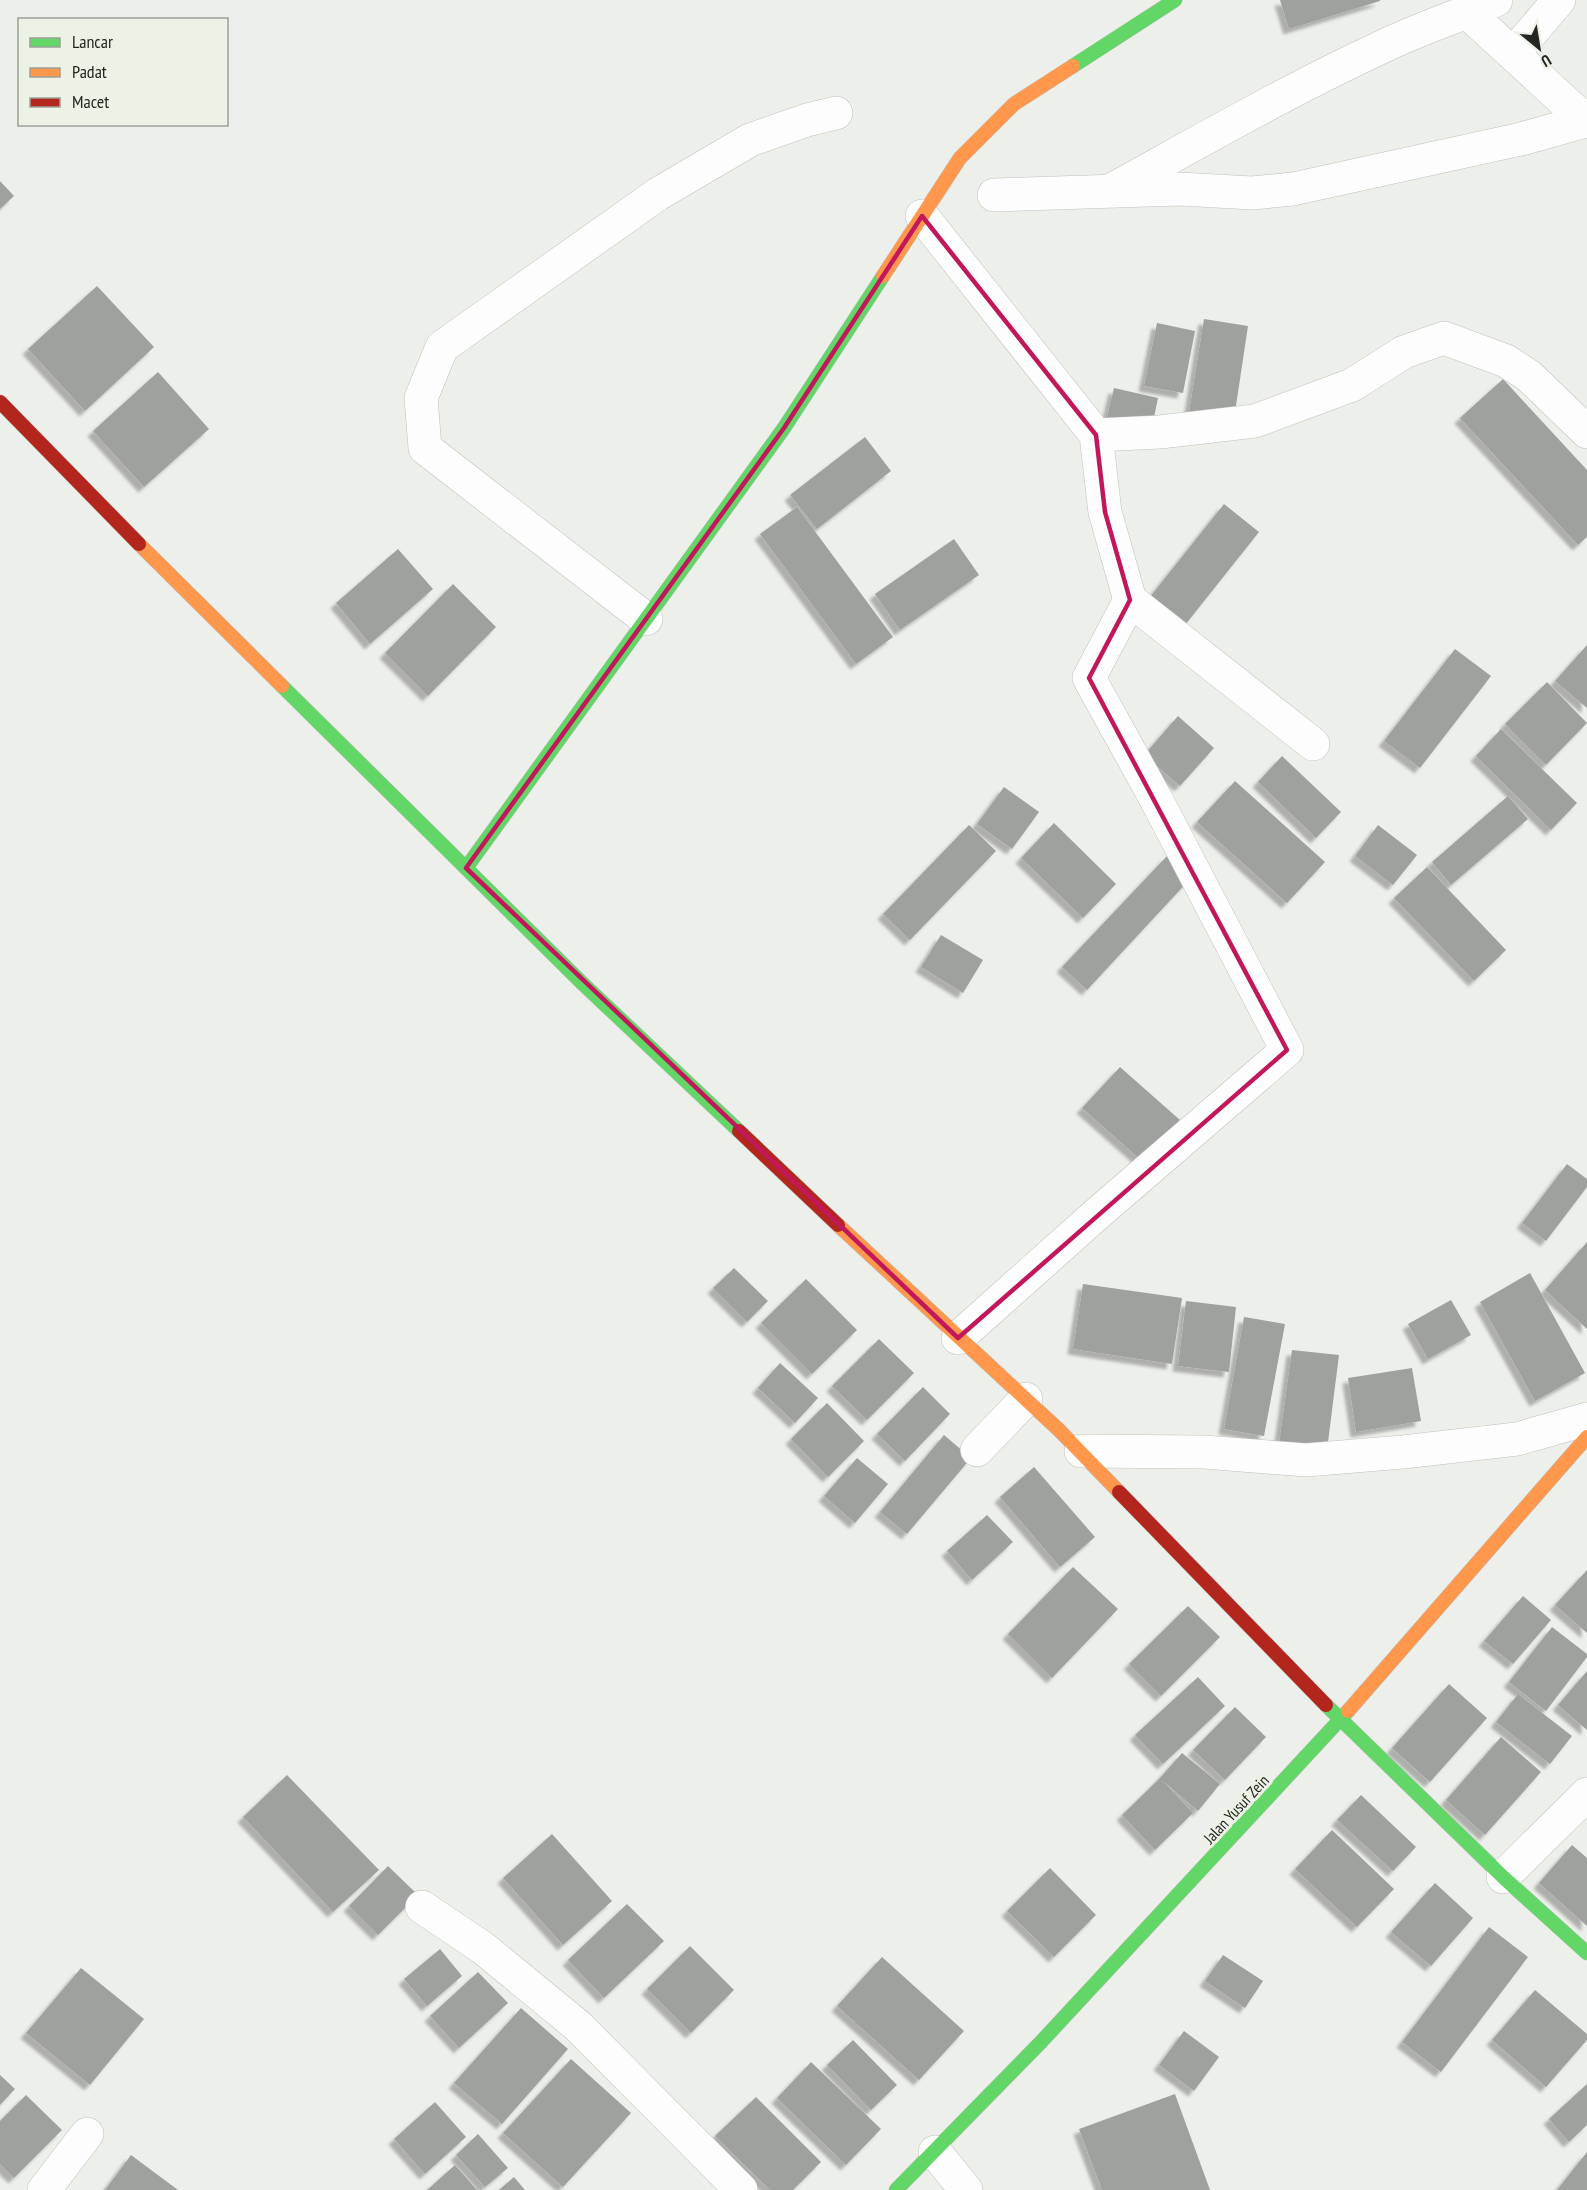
<svg xmlns="http://www.w3.org/2000/svg" width="1587" height="2190" font-family="'PT Sans Narrow',sans-serif">
  <defs>
    <filter id="shadow"><feDropShadow dx="-5.5" dy="5.5" stdDeviation="1.5" flood-color="#0004"/></filter>
  </defs>
  <rect width="100%" height="100%" fill="#edefea"/>
  <g fill="#9ea19e" filter="url(#shadow)">
    <polygon points="1280,0 1380,0 1380,1 1289,29"/>
    <polygon points="0,181 14,196 0,209"/>
    <polygon points="97,286 154,347 85,411 28,349"/>
    <polygon points="1204,319 1248,326 1234,419 1189,413"/>
    <polygon points="1157,323 1195,331 1183,393 1144,386"/>
    <polygon points="158,372 209,429 144,487 93,431"/>
    <polygon points="1503,379 1587,470 1587,537 1578,545 1460,418"/>
    <polygon points="1114,388 1158,398 1151,432 1106,421"/>
    <polygon points="865,437 891,471 817,529 790,495"/>
    <polygon points="1224,504 1259,532 1185,625 1150,597"/>
    <polygon points="797,507 893,637 856,664 760,534"/>
    <polygon points="954,539 979,575 900,630 875,594"/>
    <polygon points="398,549 433,589 370,644 336,603"/>
    <polygon points="453,584 496,627 428,696 385,653"/>
    <polygon points="1587,645 1587,708 1555,681"/>
    <polygon points="1455,649 1491,676 1420,768 1384,741"/>
    <polygon points="1547,682 1587,723 1546,765 1505,724"/>
    <polygon points="1178,716 1214,748 1180,786 1144,755"/>
    <polygon points="1501,729 1577,803 1551,830 1476,756"/>
    <polygon points="1282,756 1341,812 1316,838 1258,782"/>
    <polygon points="1235,781 1325,862 1287,903 1197,822"/>
    <polygon points="1004,787 1039,812 1012,849 977,824"/>
    <polygon points="1508,796 1528,819 1451,885 1432,862"/>
    <polygon points="1054,823 1116,884 1083,918 1021,858"/>
    <polygon points="969,825 996,851 910,940 883,914"/>
    <polygon points="1378,825 1417,855 1393,885 1355,856"/>
    <polygon points="1167,856 1191,878 1087,990 1062,967"/>
    <polygon points="1427,867 1506,950 1474,981 1394,898"/>
    <polygon points="941,935 983,960 963,993 921,967"/>
    <polygon points="1120,1067 1180,1120 1143,1162 1082,1108"/>
    <polygon points="1567,1164 1587,1179 1587,1187 1546,1241 1522,1223"/>
    <polygon points="1587,1242 1587,1329 1545,1290"/>
    <polygon points="734,1268 768,1301 747,1322 713,1288"/>
    <polygon points="1530,1273 1585,1373 1535,1401 1480,1302"/>
    <polygon points="806,1279 857,1330 812,1374 761,1323"/>
    <polygon points="1083,1284 1182,1298 1172,1364 1073,1349"/>
    <polygon points="1451,1300 1471,1335 1428,1359 1408,1324"/>
    <polygon points="1186,1301 1236,1307 1229,1372 1178,1366"/>
    <polygon points="1244,1317 1285,1324 1264,1436 1224,1429"/>
    <polygon points="879,1339 914,1373 867,1420 832,1386"/>
    <polygon points="1292,1350 1339,1355 1327,1450 1279,1444"/>
    <polygon points="780,1363 818,1398 795,1423 758,1388"/>
    <polygon points="1412,1368 1421,1421 1356,1432 1348,1378"/>
    <polygon points="923,1387 950,1414 905,1461 877,1434"/>
    <polygon points="827,1403 864,1441 828,1477 791,1439"/>
    <polygon points="944,1435 971,1458 907,1534 880,1512"/>
    <polygon points="857,1458 888,1484 855,1523 824,1496"/>
    <polygon points="1034,1467 1095,1537 1060,1567 1000,1497"/>
    <polygon points="987,1515 1013,1542 972,1580 947,1551"/>
    <polygon points="1073,1567 1118,1609 1052,1678 1008,1634"/>
    <polygon points="1587,1570 1587,1633 1555,1605"/>
    <polygon points="1523,1596 1551,1620 1513,1664 1484,1641"/>
    <polygon points="1188,1606 1220,1637 1161,1696 1129,1664"/>
    <polygon points="1552,1627 1587,1654 1587,1657 1546,1711 1509,1682"/>
    <polygon points="1587,1671 1587,1730 1558,1705"/>
    <polygon points="1198,1677 1225,1706 1163,1764 1135,1735"/>
    <polygon points="1449,1684 1487,1718 1430,1782 1392,1748"/>
    <polygon points="1518,1694 1572,1736 1550,1764 1496,1722"/>
    <polygon points="1235,1707 1266,1737 1225,1780 1193,1750"/>
    <polygon points="1501,1737 1541,1772 1485,1835 1446,1800"/>
    <polygon points="1182,1753 1220,1784 1198,1811 1162,1780 1193,1813 1155,1850 1122,1815 1160,1778"/>
    <polygon points="287,1775 379,1870 333,1912 243,1817"/>
    <polygon points="1361,1795 1416,1847 1393,1871 1337,1820"/>
    <polygon points="1332,1830 1394,1889 1357,1927 1295,1869"/>
    <polygon points="552,1834 612,1901 563,1945 503,1878"/>
    <polygon points="1572,1845 1587,1858 1587,1926 1539,1883"/>
    <polygon points="388,1866 418,1895 378,1935 349,1906"/>
    <polygon points="1050,1868 1096,1915 1054,1957 1007,1911"/>
    <polygon points="1435,1883 1473,1918 1431,1966 1391,1932"/>
    <polygon points="627,1904 664,1941 604,1998 568,1960"/>
    <polygon points="1489,1927 1528,1957 1441,2072 1402,2042"/>
    <polygon points="690,1946 734,1990 691,2033 647,1989"/>
    <polygon points="440,1949 462,1976 427,2006 404,1979"/>
    <polygon points="1223,1955 1263,1981 1245,2008 1205,1981"/>
    <polygon points="882,1957 964,2031 919,2080 837,2006"/>
    <polygon points="81,1968 144,2019 90,2085 26,2033"/>
    <polygon points="478,1972 508,2003 459,2048 430,2016"/>
    <polygon points="1535,1990 1587,2034 1587,2040 1546,2087 1492,2040"/>
    <polygon points="521,2008 568,2049 502,2124 454,2083"/>
    <polygon points="1184,2031 1219,2057 1194,2091 1159,2065"/>
    <polygon points="853,2040 897,2085 871,2110 827,2065"/>
    <polygon points="571,2059 631,2113 563,2187 503,2133"/>
    <polygon points="811,2062 881,2129 846,2165 777,2098"/>
    <polygon points="0,2075 15,2089 0,2105"/>
    <polygon points="1587,2084 1587,2125 1569,2142 1549,2119"/>
    <polygon points="1175,2094 1210,2190 1102,2190 1079,2129"/>
    <polygon points="26,2095 62,2130 14,2178 0,2164 0,2121"/>
    <polygon points="756,2097 821,2162 793,2190 770,2190 715,2136"/>
    <polygon points="435,2102 466,2137 425,2174 394,2139"/>
    <polygon points="478,2134 508,2168 485,2187 456,2155"/>
    <polygon points="1587,2152 1587,2190 1557,2190"/>
    <polygon points="131,2155 178,2190 105,2190"/>
    <polygon points="455,2165 477,2190 427,2190"/>
    <polygon points="514,2177 525,2190 499,2190"/>
  </g>
  <g fill="none" stroke-linecap="round" stroke-linejoin="round">
    <defs>
      <g id="street">
        <polyline points="1467,12 1587,122"/>
        <polyline points="1513,54 1559,0"/>
        <path d="M 1115,188 C 1204,139 1293,88 1386,45 C 1422,28 1459,16 1496,0"/>
        <polyline points="994,195 1180,189 1252,193 1293,189 1521,139 1586,121"/>
        <polyline points="922,216 1096,435 1105,512 1130,600 1313,744"/>
        <polyline points="1096,435 1160,432 1255,421 1352,385 1404,352 1444,338 1506,361 1529,376 1587,432"/>
        <polyline points="646,619 425,448 421,398 442,347 658,194 750,140 807,120 836,113"/>
        <polyline points="958,1338 1098,1213 1287,1050 1157,801 1089,678 1130,600"/>
        <polyline points="977,1450 1026,1399"/>
        <polyline points="1081,1451 1204,1452 1306,1460 1403,1452 1517,1439 1587,1419"/>
        <polyline points="1503,1877 1587,1794"/>
        <polyline points="422,1907 483,1948 578,2026 741,2190"/>
        <polyline points="935,2152 966,2190"/>
        <polyline points="44,2190 87,2134"/>
      </g>
      <g id="fast">
        <polyline points="1073,66 1175,0"/>
        <polyline points="282,686 582,983 739,1131"/>
        <polyline points="466,868 784,428 883,276"/>
        <polyline points="1326,1705 1503,1877 1587,1953"/>
        <polyline points="896,2190 1041,2042 1348,1711"/>
      </g>
      <g id="slow">
        <polyline points="883,276 960,158 1014,104 1073,66"/>
        <polyline points="139,544 282,686"/>
        <polyline points="838,1225 1059,1430 1119,1492"/>
        <polyline points="1348,1711 1587,1437"/>
      </g>
      <g id="jam">
        <polyline points="0,402 139,544"/>
        <polyline points="739,1131 838,1225"/>
        <polyline points="1119,1492 1326,1705"/>
      </g>
    </defs>
    <use href="#street" stroke="#bfc1bd" stroke-width="34"/>
    <use href="#fast" stroke="#bfc1bd" stroke-width="15"/>
    <use href="#slow" stroke="#bfc1bd" stroke-width="15"/>
    <use href="#jam" stroke="#bfc1bd" stroke-width="15"/>
    <use href="#street" stroke="#fcfdfc" stroke-width="33"/>
    <use href="#fast" stroke="#63d668" stroke-width="14"/>
    <use href="#slow" stroke="#ff974d" stroke-width="14"/>
    <use href="#jam" stroke="#b3261e" stroke-width="14"/>
  </g>
  <path fill="none" stroke="#c2185b" stroke-width="4.5" stroke-linejoin="round" d="M 922,216 L 1096,435 L 1105,512 L 1130,600 L 1089,678 L 1287,1050 L 958,1338 L 466,868 L 784,428 Z"/>
  <g text-anchor="middle" dominant-baseline="central" stroke-width="6" stroke-linejoin="round" paint-order="stroke">
    <g font-size="16" fill="#232521" stroke="#edf2e7">
      <text transform="translate(1236 1809) rotate(-47)">Jalan Yusuf Zein</text>
    </g>
  </g>
  <rect x="18" y="18" width="210" height="108" fill="#edf2e7" stroke="#9ca098" stroke-width="1.5"/>
  <rect x="30" y="38" width="30" height="9" fill="#63d668" stroke="#9ca098" stroke-width="1.5"/>
  <text x="72" y="48" font-size="18" fill="#232521">Lancar</text>
  <rect x="30" y="68" width="30" height="9" fill="#ff974d" stroke="#9ca098" stroke-width="1.5"/>
  <text x="72" y="78" font-size="18" fill="#232521">Padat</text>
  <rect x="30" y="98" width="30" height="9" fill="#b3261e" stroke="#9ca098" stroke-width="1.5"/>
  <text x="72" y="108" font-size="18" fill="#232521">Macet</text>
  <g transform="translate(1539 48) rotate(150)" stroke="#edf2e7" stroke-width="4.5" paint-order="stroke">
  <path d="M0-4.5L10 22L0 15L-10 22Z" fill="#232521"/>
  <text y="-9" font-size="16" font-weight="bold" text-anchor="middle" fill="#232521">U</text>
  </g>
</svg>
